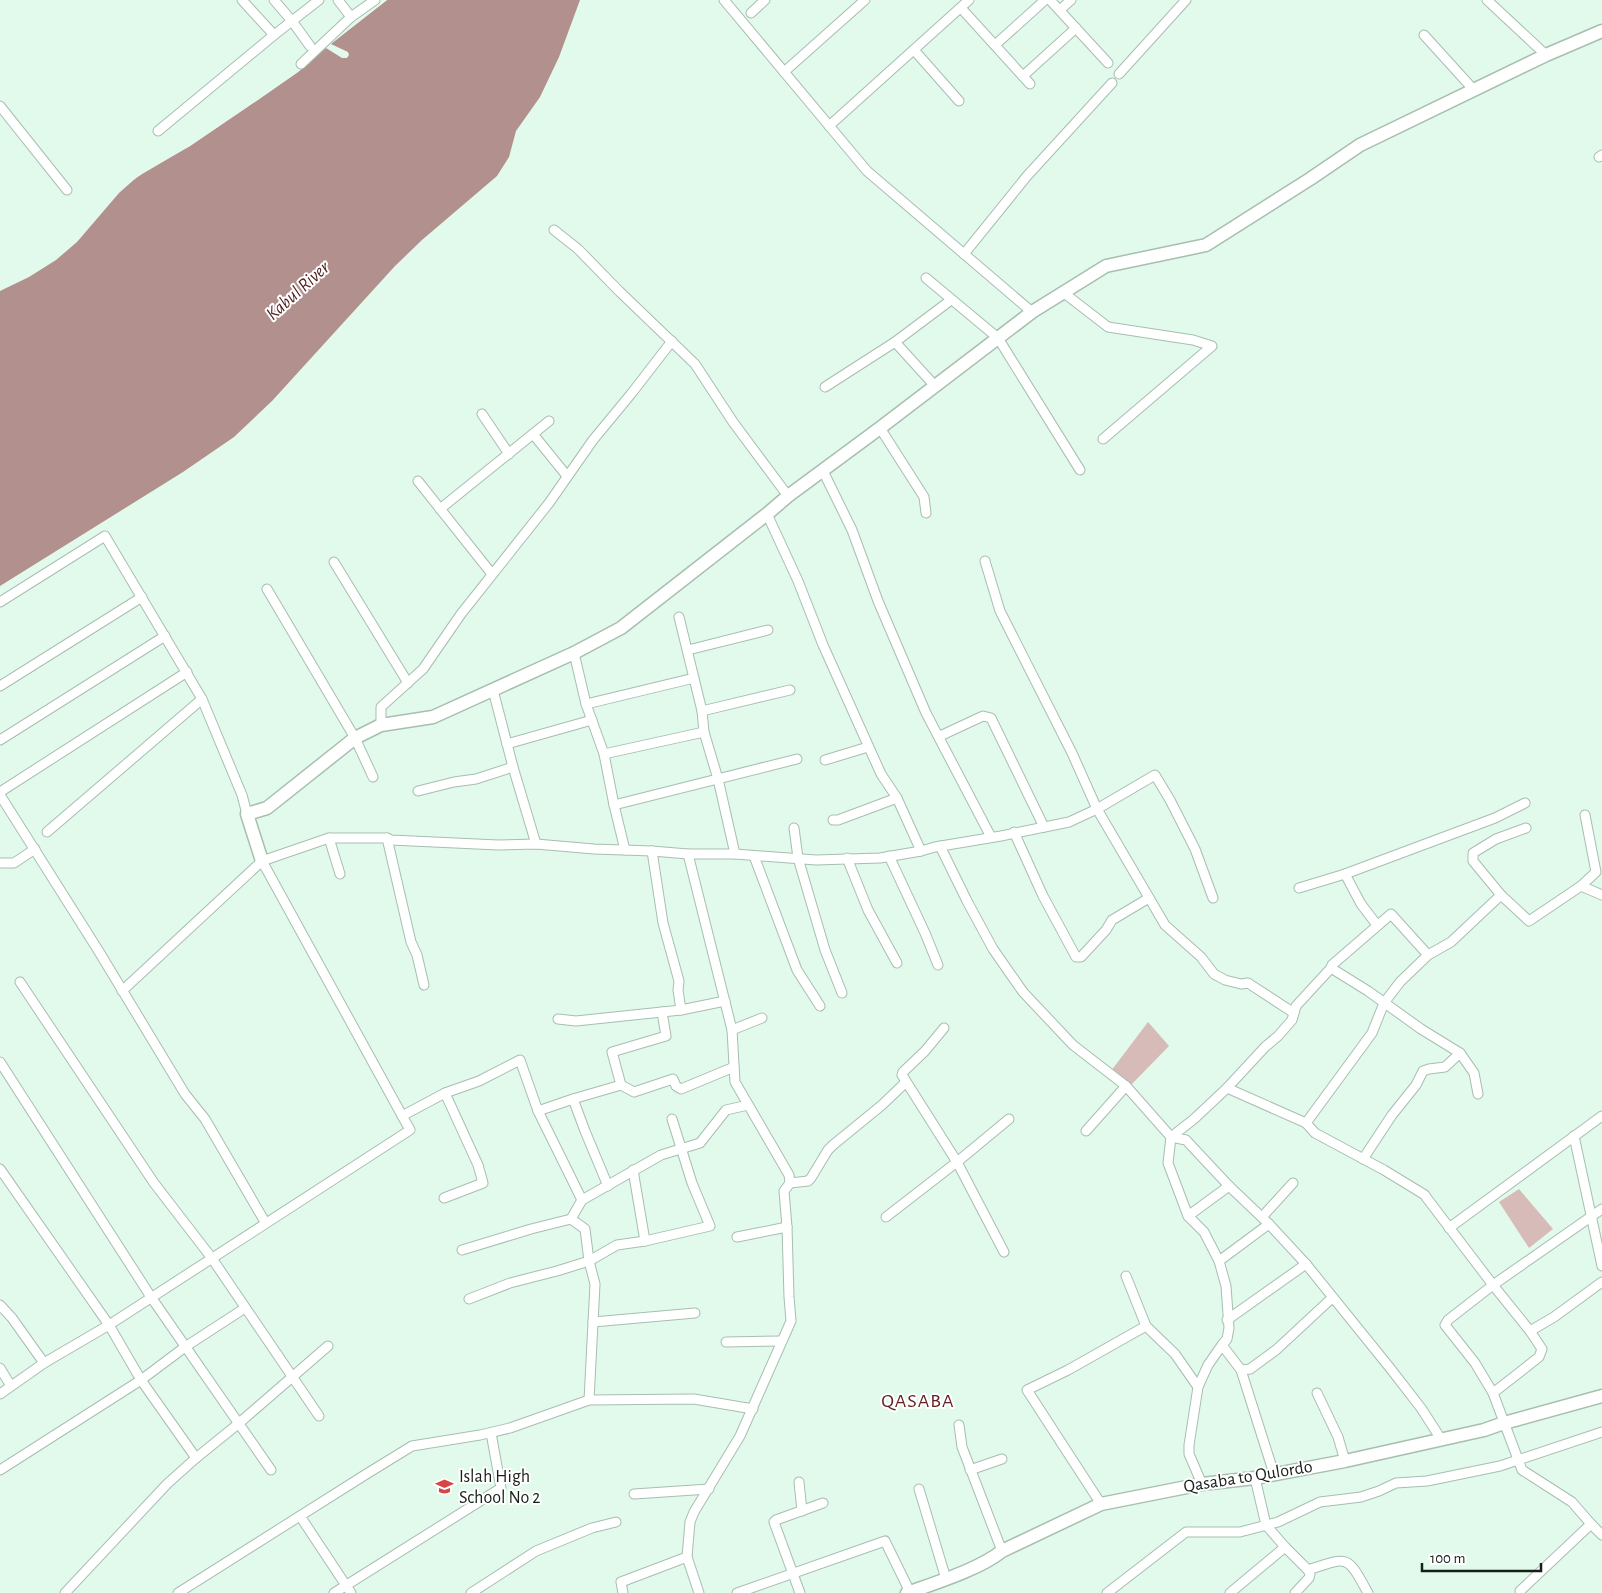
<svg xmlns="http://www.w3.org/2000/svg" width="1602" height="1593" font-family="'Alegreya Sans',sans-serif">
  <rect width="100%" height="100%" fill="#e2faeb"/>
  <g fill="#d7bbb8">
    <polygon points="1148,1022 1169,1046 1130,1086 1111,1071"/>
    <polygon points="1519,1189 1553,1229 1529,1248 1499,1202"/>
  </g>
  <polygon fill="#b1908d" points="387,0 580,0 559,57 540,97 516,131 509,157 497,176 422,240 395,266 272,401 234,437 183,472 0,586 0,291 29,277 56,260 77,242 119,193 137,177 190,146 298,72 330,44"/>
  <polygon fill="#e2faeb" points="383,0 387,0 331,44 348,52 349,55 347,58 342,58 326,48 298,72 258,100 190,146 150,168 114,194 136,175 189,143 296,70 329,42"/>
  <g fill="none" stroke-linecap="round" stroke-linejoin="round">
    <defs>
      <g id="street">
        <polyline points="242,0 274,35"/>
        <polyline points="274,0 292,21 310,46"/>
        <polyline points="338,0 351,17"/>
        <polyline points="724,0 867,171 1032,312"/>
        <polyline points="1050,0 1108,63"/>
        <polyline points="1487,0 1546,55"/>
        <polyline points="961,8 1030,84"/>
        <polyline points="1060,10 1071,0"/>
        <polyline points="751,13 765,0"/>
        <polyline points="1424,35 1473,89"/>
        <polyline points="995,45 1045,0"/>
        <polyline points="914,50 959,101"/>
        <polyline points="301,64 351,17 375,0"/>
        <polyline points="784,72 865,0"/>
        <polyline points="1119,74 1186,0"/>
        <polyline points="1023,76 1076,28"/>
        <polyline points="0,106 67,190"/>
        <polyline points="829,126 969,0"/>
        <polyline points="158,131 274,35 319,0"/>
        <polyline points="1599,157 1602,155"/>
        <polyline points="554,230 578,249 619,291 695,364 733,422 788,496"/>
        <polyline points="964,254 1027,176 1112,83"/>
        <polyline points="926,278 998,338 1080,470"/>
        <polyline points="1064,293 1108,327 1193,340 1212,346 1103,439"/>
        <polyline points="895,342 935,386"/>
        <polyline points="825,387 895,342 951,300"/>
        <polyline points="482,414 509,454"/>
        <polyline points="880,428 924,497 926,513"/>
        <polyline points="533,434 567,476"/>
        <polyline points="823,471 852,530 878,601 926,713 991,837"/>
        <polyline points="418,481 492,574"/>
        <polyline points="440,509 549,421"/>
        <polyline points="767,514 798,581 823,645 881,774 897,798 921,851"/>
        <polyline points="985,561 1000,611 1072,753 1097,809 1165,925 1201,957 1214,974 1225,980 1241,984 1248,983 1294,1013"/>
        <polyline points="334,562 408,683"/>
        <polyline points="267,589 355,738 373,777"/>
        <polyline points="0,602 105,536 202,699 242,795 247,814"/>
        <polyline points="679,617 702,711 704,732 718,779 735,854"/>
        <polyline points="688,650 768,630"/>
        <polyline points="574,653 586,704 604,754 614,805 625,850"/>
        <polyline points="0,686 142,597"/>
        <polyline points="493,690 513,767 536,844"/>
        <polyline points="586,704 694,678"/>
        <polyline points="702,711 790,690"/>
        <polyline points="381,725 381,707 423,669 461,614 549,503 593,440 631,394 672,341"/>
        <polyline points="940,736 983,716 991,718 1044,827"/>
        <polyline points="0,740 165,636"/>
        <polyline points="507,744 592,720"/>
        <polyline points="604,754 704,732"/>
        <polyline points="825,760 868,747"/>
        <polyline points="418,791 454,782 476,779 513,767"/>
        <polyline points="0,792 187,672"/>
        <polyline points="0,795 98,950 185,1094 205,1119 265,1222"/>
        <polyline points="614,805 797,759"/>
        <polyline points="833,820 838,820 897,798"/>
        <polyline points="794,828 798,858 825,950 842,993"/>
        <polyline points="1526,828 1496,839 1473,853 1473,861 1501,895 1529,921 1581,886 1596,872 1585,815"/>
        <polyline points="47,832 202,699"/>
        <polyline points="1014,832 1043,896 1076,957 1081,957 1106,930 1112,920 1149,898"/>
        <polyline points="329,838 340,874"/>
        <polyline points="387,838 411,942 417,955 424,985"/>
        <polyline points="940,846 967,901 993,949 1023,992 1073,1045 1126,1086 1171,1137 1186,1140 1229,1186 1269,1224 1306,1264 1390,1368 1421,1408 1441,1439"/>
        <polyline points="652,851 663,923 679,981 678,990 681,1010"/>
        <polyline points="688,854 732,1030 735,1082 789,1175 790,1183 784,1191 787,1227 789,1297 791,1321 740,1436 694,1512 690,1522 687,1557 699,1593"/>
        <polyline points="754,856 797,970 820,1006"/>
        <polyline points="889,856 925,933 938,965"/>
        <polyline points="847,858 868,910 897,963"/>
        <polyline points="0,863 14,863 35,849"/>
        <polyline points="1345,874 1361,904 1377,925"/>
        <polyline points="1581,886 1602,895"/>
        <polyline points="1299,888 1345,874 1495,818 1525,803"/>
        <polyline points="1331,968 1368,991 1421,1029 1460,1053 1474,1073 1478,1094"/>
        <polyline points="20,982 154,1183 211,1257 319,1416"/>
        <polyline points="122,991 262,861 329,838 387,838 391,840 498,845 536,844 594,849 652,851 688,854 735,854 816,860 880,858 921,851 935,847 1001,836 1069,822 1097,809 1155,775 1170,800 1195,849 1213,898"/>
        <polyline points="662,1012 666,1036 612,1052 621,1085 634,1092 673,1079 676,1086 681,1089 734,1067"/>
        <polyline points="558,1019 576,1021 681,1010 725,1001"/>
        <polyline points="944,1028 925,1051 903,1072 902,1075 957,1162 1004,1252"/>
        <polyline points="732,1030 762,1018"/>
        <polyline points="0,1062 151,1297 271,1470"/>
        <polyline points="1227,1088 1306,1123 1315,1133 1384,1170 1425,1195 1426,1197 1493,1285 1530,1331 1542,1349 1539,1357 1493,1393 1522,1470 1572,1502 1591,1524 1602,1535"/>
        <polyline points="573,1099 585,1131 608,1186"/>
        <polyline points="538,1111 573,1099 621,1085"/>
        <polyline points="402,1116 445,1093 479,1081 520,1060 538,1111 582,1200"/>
        <polyline points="1306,1123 1372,1033 1384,1003 1400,982 1428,955 1451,942 1501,895"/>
        <polyline points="1086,1131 1126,1086"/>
        <polyline points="1574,1136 1602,1266"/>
        <polyline points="1363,1159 1392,1115 1416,1085 1423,1071 1429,1069 1445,1067 1460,1053"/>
        <polyline points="0,1169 109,1325 141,1380 196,1458"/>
        <polyline points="633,1170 645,1241"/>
        <polyline points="790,1183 808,1181 811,1178 828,1150 833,1145 882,1105 906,1082"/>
        <polyline points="444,1198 483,1183 478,1165 445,1093"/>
        <polyline points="1188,1216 1229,1186"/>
        <polyline points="886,1217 957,1162 1009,1119"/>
        <polyline points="1262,1217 1293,1183"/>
        <polyline points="571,1219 585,1229 589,1261 595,1284 589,1400"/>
        <polyline points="1449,1228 1602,1116"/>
        <polyline points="737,1237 787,1227"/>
        <polyline points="462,1250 531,1229 571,1219 582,1200 661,1155 700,1143 726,1110 748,1105"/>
        <polyline points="1219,1261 1269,1224"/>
        <polyline points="1126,1276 1146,1326 1175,1354 1198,1387"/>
        <polyline points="469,1299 510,1283 557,1271 589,1261 617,1245 645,1241 710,1226 692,1183 672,1119"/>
        <polyline points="0,1305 12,1318 44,1363"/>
        <polyline points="1227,1320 1306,1264"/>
        <polyline points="593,1322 695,1313"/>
        <polyline points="1530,1331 1554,1317 1602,1282"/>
        <polyline points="726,1342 782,1341"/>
        <polyline points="1222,1345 1241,1370 1274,1474"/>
        <polyline points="0,1368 11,1386"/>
        <polyline points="1241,1370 1250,1369 1276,1350 1332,1298"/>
        <polyline points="1317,1393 1338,1437 1345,1461"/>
        <polyline points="1493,1393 1475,1363 1445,1325 1448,1320 1493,1285 1602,1209"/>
        <polyline points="0,1394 44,1363 109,1325 410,1130 262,861"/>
        <polyline points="959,1425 962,1447 1002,1551"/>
        <polyline points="0,1470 141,1380 185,1347 245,1308"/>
        <polyline points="970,1470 1002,1459"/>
        <polyline points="1255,1478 1266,1525 1285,1547 1308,1570 1310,1574 1309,1578 1295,1593"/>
        <polyline points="799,1482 802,1511"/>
        <polyline points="1202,1484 1189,1454 1189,1445 1198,1387 1208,1365 1222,1345 1227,1339 1229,1328 1226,1286 1219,1261 1204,1232 1188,1216 1168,1163 1171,1137 1194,1119 1227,1088 1265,1047 1278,1036 1292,1020 1296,1006 1331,968 1332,965 1391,914 1428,955"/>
        <polyline points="919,1489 946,1579"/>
        <polyline points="634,1494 709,1489"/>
        <polyline points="1101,1504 1027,1390 1068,1370 1146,1326"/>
        <polyline points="300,1516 351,1593"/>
        <path d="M 1308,1570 C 1349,1556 1347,1555 1368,1593"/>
        <polyline points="1520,1591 1591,1524"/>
        <polyline points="65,1593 167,1484 196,1458 238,1424 328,1346"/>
        <polyline points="178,1593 368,1473 412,1446 480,1435 510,1428 589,1400 694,1399 753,1409"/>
        <polyline points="334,1593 501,1488 491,1433"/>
        <polyline points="471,1593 536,1551 592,1528 616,1522"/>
        <polyline points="623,1593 621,1582 687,1557"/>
        <polyline points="737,1593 885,1541 910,1592"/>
        <polyline points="800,1593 774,1522 776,1520 823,1503"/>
        <polyline points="1107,1593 1186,1532 1240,1532 1278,1522 1320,1502 1361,1497 1379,1491 1396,1483 1427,1481 1500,1466 1602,1432"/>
        <polyline points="1230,1593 1285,1547"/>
      </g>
      <g id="secondary">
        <polyline points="262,861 247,814 267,808 355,738 381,725 433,717 574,653 621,628 767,514 788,496 880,428 1032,312 1106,266 1206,245 1310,179 1360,145 1546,55 1602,31"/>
        <path d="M 907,1593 C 935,1583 980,1569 1002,1551 L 1101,1504 L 1202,1484 L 1255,1478 L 1345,1461 L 1484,1430 L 1504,1423 L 1602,1396"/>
      </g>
    </defs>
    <use href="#street" stroke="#a7beb0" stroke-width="11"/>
    <use href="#secondary" stroke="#a7beb0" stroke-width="15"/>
    <use href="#street" stroke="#fff" stroke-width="9"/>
    <use href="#secondary" stroke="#fff" stroke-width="12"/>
  </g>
  <defs>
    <symbol id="school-bare" viewBox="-9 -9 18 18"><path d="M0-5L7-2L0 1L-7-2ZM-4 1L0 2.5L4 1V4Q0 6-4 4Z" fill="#d64646" stroke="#fff" stroke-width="2.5" paint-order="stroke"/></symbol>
  </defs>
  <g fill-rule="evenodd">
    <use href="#school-bare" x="432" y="1474" width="25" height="25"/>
  </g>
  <g text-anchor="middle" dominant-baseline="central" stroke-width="4" stroke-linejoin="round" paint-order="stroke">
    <g font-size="18" fill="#171f1a" stroke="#fff" text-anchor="start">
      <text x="459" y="1477">Islah High<tspan x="459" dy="21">School No 2</tspan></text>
    </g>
    <g font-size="18" fill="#171f1a" stroke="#fff">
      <text transform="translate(1248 1477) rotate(-9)">Qasaba to Qulordo</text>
    </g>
    <g font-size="19" font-style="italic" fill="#532321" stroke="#fff">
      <text transform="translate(298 291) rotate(-42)">Kabul River</text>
    </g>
    <g font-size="20" letter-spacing="1" fill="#651f1f" stroke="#fff">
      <text x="918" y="1401">QASABA</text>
    </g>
  </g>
  <path d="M1422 1563v8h119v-8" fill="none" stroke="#171f1a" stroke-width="2.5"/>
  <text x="1430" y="1563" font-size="15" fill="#171f1a" stroke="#ffffff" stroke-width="4" paint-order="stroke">100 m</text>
</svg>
